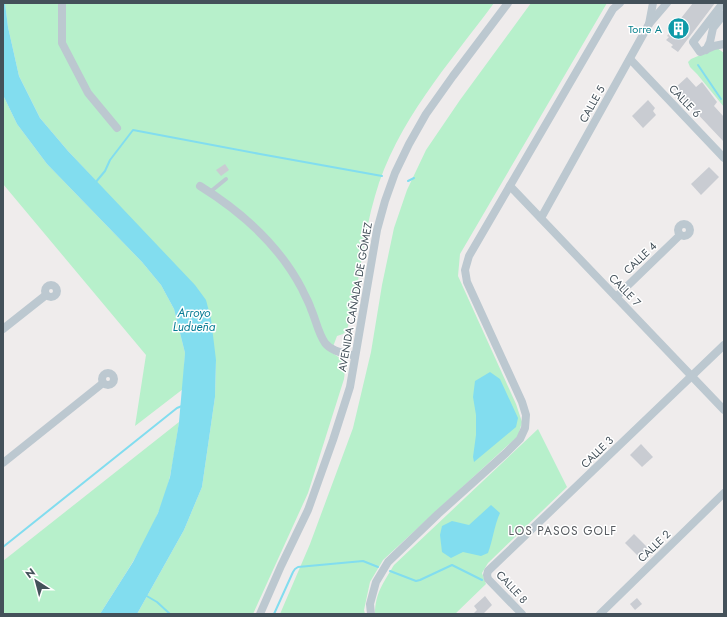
<svg xmlns="http://www.w3.org/2000/svg" width="727" height="617" font-family="Jost,sans-serif">
  <rect width="100%" height="100%" fill="#efecec"/>
  <g fill="#b7f0cb">
    <path d="M 5,3 L 494,3 C 449,64 396,122 375,196 C 362,240 360,286 347,330 L 343,334 L 337,336 L 331,352 C 345,361 346,363 344,379 L 308,493 L 253,614 L 137,614 L 184,530 L 202,487 L 215,397 L 216,360 L 96,181 L 68,151 L 40,118 L 19,76 L 8,27 Z"/>
    <polygon points="531,3 607,3 460,254 458,276 516,404 522,422 518,436 383,560 370,582 364,610 365,614 280,614 310,544 353,428 371,352 382,285 394,228 407,190 426,150 460,100"/>
    <polygon points="717,48 724,53 724,107 697,74 690,67 688,62 691,59"/>
    <polygon points="3,95 17,124 47,164 142,262 161,285 174,309 185,353 183,389 135,426 146,355 3,184"/>
    <path d="M 179,422 C 176,440 174,458 170,476 C 159,526 127,571 100,614 L 3,614 L 3,561 Z"/>
    <path d="M 538,429 L 567,487 L 488,563 L 482,573 L 486,584 L 455,614 L 375,614 C 375,593 384,582 394,565 Z"/>
  </g>
  <g fill="#82ddef">
    <polygon points="3,3 5,3 8,27 19,76 40,118 68,151 195,285 206,300 211,319 216,360 215,397 202,487 184,530 137,614 100,614 133,562 158,513 170,477 179,422 185,353 174,309 161,285 142,262 47,164 17,124 3,95"/>
    <polygon points="490,372 500,379 518,418 516,427 474,462 473,457 476,435 476,415 473,397 475,381"/>
    <path d="M 491,505 L 500,513 C 494,526 493,540 488,553 L 481,556 L 463,552 L 451,558 L 442,552 L 440,535 L 442,526 L 452,521 L 469,525 Z"/>
  </g>
  <g fill="none" stroke-linecap="round" stroke-linejoin="round">
    <g stroke="#82ddef" stroke-width="2">
      <polyline points="698,65 721,99"/>
      <polyline points="408,181 414,178"/>
      <polyline points="95,183 105,171 110,160 133,130 260,154 382,176"/>
      <polyline points="3,547 177,408 182,406"/>
      <polyline points="390,571 416,581 420,580 452,565 482,580"/>
      <polyline points="145,595 157,602 170,614"/>
      <polyline points="274,614 293,572 295,569 298,567 363,561 378,567"/>
    </g>
  </g>
  <g fill="#c9ccd2">
    <polygon points="693,3 715,3 678,52 671,47 673,45 666,40 669,37 667,36"/>
    <polygon points="687,77 696,87 702,82 717,102 714,106 724,117 724,142 674,89"/>
    <polygon points="648,100 655,108 653,111 656,115 643,128 632,116"/>
    <polygon points="225,164 229,170 221,176 216,170"/>
    <polygon points="709,167 719,177 701,195 691,184"/>
    <polygon points="641,444 653,457 642,467 630,455"/>
    <polygon points="634,534 648,548 639,557 625,543"/>
    <polygon points="485,596 492,605 483,614 473,614 477,610 474,606"/>
    <polygon points="637,598 642,604 635,610 630,604"/>
  </g>
  <g fill="none" stroke-linecap="round" stroke-linejoin="round">
    <polyline stroke="#bcc8d0" stroke-width="4" points="210,192 226,179"/>
    <g stroke="#bcc8d0" stroke-width="8">
      <polyline points="62,3 62,43 88,93 117,128"/>
      <polyline points="723,3 693,42 700,52 714,46 724,44"/>
      <polyline points="649,24 653,3"/>
      <polyline points="706,50 710,42 713,28 724,14"/>
      <polyline points="630,59 724,158"/>
      <path d="M 200,186 C 242,212 279,245 302,289 C 305,296 309,302 311,309 C 316,320 318,333 325,343 C 332,352 345,353 355,356"/>
      <polyline points="510,186 724,410"/>
      <polyline points="541,218 649,24 667,3"/>
      <circle cx="684" cy="230" r="6"/>
      <circle cx="51" cy="291" r="6"/>
      <polyline points="616,297 680,235"/>
      <polyline points="3,329 46,295"/>
      <circle cx="108" cy="379" r="6"/>
      <polyline points="3,463 103,383"/>
      <polyline points="260,614 281,566 308,510 333,440 350,387 377,230 385,201 395,173 409,144 426,114 453,76 508,3"/>
      <polyline points="371,614 370,604 376,582 388,562 438,514 506,453 520,439 525,428 526,415 522,402 467,282 465,270 469,256 592,45 613,9 620,3"/>
      <polyline points="522,614 488,579 487,575 488,571 724,345"/>
      <polyline points="600,614 724,493"/>
    </g>
  </g>
  <defs>
    <symbol id="building-disc" viewBox="-11 -11 22 22"><circle r="9.5" fill="#0f9aa8" stroke="#fff"/><path d="M-4-6H4V6H1V3H-1V6H-4ZM-2.5-4.3h1.7v1.8h-1.7ZM.8-4.3h1.7v1.8H.8ZM-2.5-1h1.7V.8h-1.7ZM.8-1h1.7V.8H.8Z" fill="#fff"/></symbol>
  </defs>
  <g fill-rule="evenodd">
    <use href="#building-disc" x="666" y="16" width="25" height="25"/>
  </g>
  <g text-anchor="middle" dominant-baseline="central" stroke-width="3" stroke-linejoin="round" paint-order="stroke">
    <g font-size="11" fill="#0d838f" stroke="#fff" text-anchor="end">
      <text x="662" y="29">Torre A</text>
    </g>
    <g font-size="11" fill="#44515a" stroke="#fff">
      <text transform="translate(685 101) rotate(46)">CALLE 6</text>
      <text transform="translate(592 104) rotate(-61)">CALLE 5</text>
      <text transform="translate(640 258) rotate(-44)">CALLE 4</text>
      <text transform="translate(625 290) rotate(46)">CALLE 7</text>
      <text transform="translate(355 297) rotate(-80)">AVENIDA CAÑADA DE GÓMEZ</text>
      <text transform="translate(597 452) rotate(-44)">CALLE 3</text>
      <text transform="translate(654 546) rotate(-44)">CALLE 2</text>
      <text transform="translate(512 587) rotate(47)">CALLE 8</text>
    </g>
    <g font-size="12" font-style="italic" fill="#077c95" stroke="#fff">
      <text x="194" y="313">Arroyo<tspan x="194" dy="14">Ludueña</tspan></text>
    </g>
    <g font-size="12" letter-spacing="1" fill="#595d62" stroke="#fff">
      <text x="563" y="531">LOS PASOS GOLF</text>
    </g>
  </g>
  <rect width="727" height="617" fill="none" stroke="#44515a" stroke-width="8"/>
  <g transform="translate(36 581) rotate(324)" stroke="#ffffff" stroke-width="3" paint-order="stroke">
  <path d="M0-3L7 15L0 10L-7 15Z" fill="#44515a"/>
  <text y="-6" font-size="11" font-weight="bold" text-anchor="middle" fill="#44515a">N</text>
  </g>
</svg>
